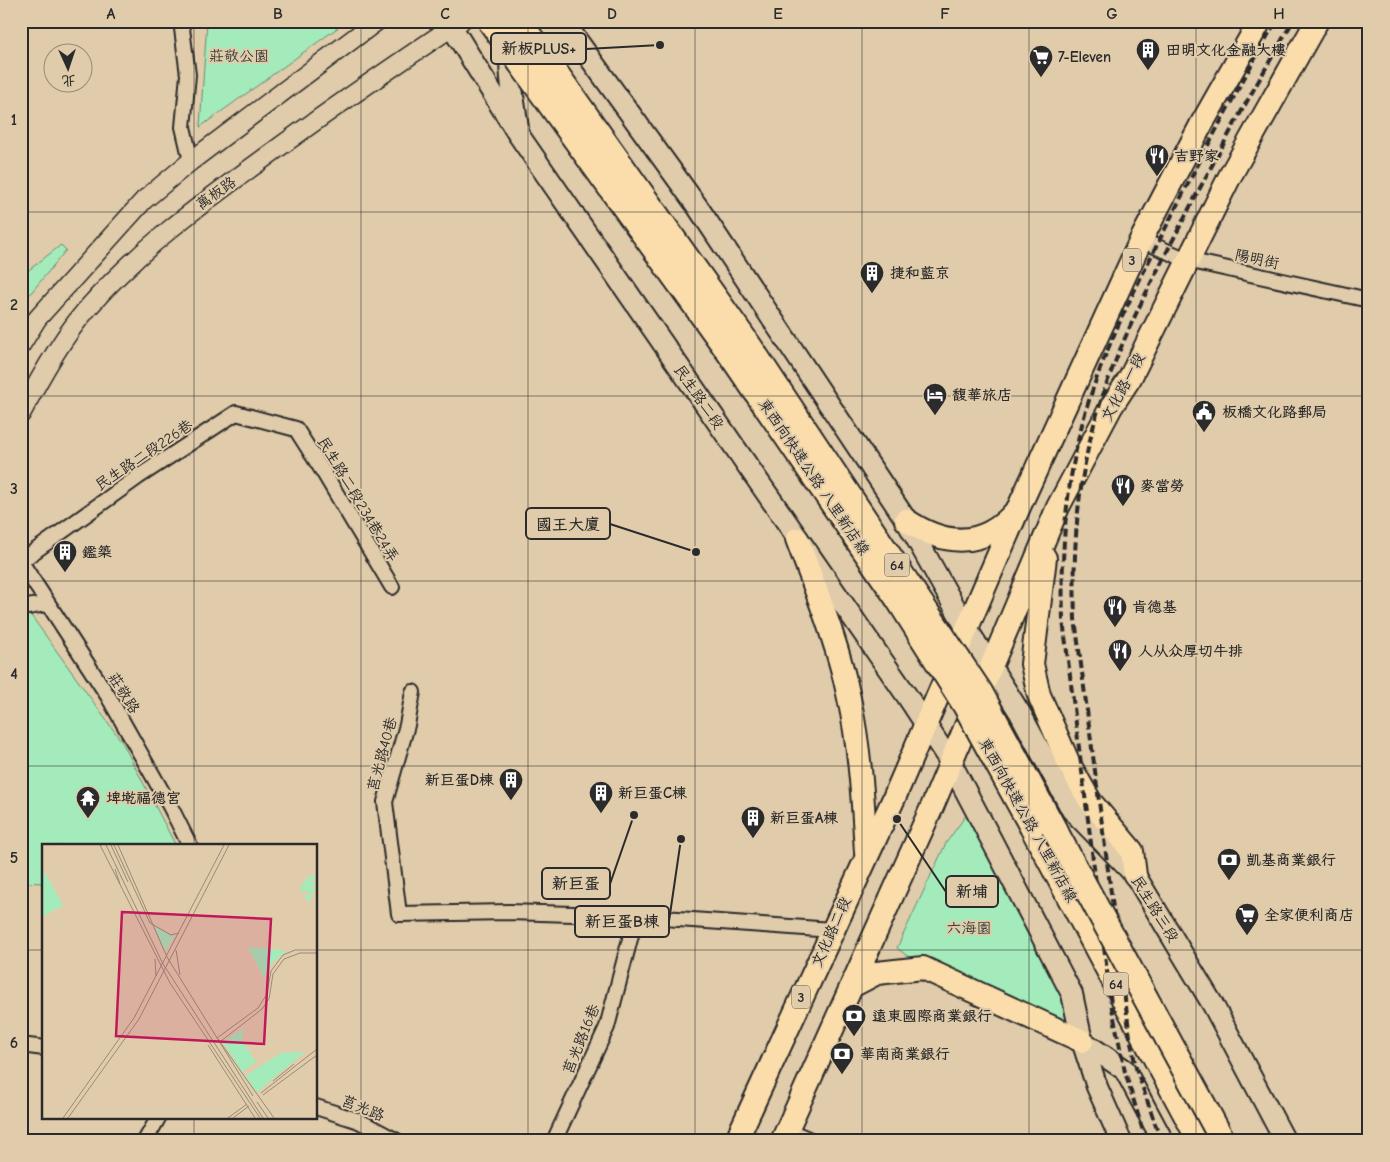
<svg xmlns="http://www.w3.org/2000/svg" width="1390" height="1162" font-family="'Comic Neue','LXGW WenKai TC',sans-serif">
  <rect width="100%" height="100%" fill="#e0cbaa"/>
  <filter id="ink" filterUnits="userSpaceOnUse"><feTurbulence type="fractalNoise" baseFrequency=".02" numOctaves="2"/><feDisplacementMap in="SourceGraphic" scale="10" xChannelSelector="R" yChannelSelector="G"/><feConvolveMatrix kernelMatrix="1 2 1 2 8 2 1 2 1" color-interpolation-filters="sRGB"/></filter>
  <g filter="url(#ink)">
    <g fill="#a3ebba" stroke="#678b72">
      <polygon points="207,21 347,21 200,127"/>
      <polygon points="61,245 66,250 26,299 21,295 21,276"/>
      <polygon points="30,614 122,742 176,846 44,846 44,883 21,882 21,617"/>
      <polygon points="967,814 1072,994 1082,1041 923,968 897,948 946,843"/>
    </g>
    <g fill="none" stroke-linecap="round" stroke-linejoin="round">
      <defs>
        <g id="minor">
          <polyline points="181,21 188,75 183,127 191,161"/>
          <polyline points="1141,240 1187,260 1369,300"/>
          <polyline points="21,561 138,477 236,413 296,429 324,473 392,587"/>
          <polyline points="21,562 108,696 170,806 190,846"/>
          <polyline points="21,608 46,604"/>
          <polyline points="413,692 407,725 385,802 399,914 509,912 636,916 832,930"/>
          <polyline points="21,1045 44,1048"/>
          <polyline points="316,1107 359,1121 397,1141"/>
          <polyline points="787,1130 813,1141"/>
          <polyline points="145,1141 158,1118"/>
          <polyline points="554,1141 607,1027 636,916"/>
        </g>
        <g id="tertiary">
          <polyline points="21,345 37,319 144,200 191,161 377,21"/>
          <path d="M 21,414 C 39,379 61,339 87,309 C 137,251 198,206 259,162 C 325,113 392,67 461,21"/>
        </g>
        <g id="secondary">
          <polyline points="448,21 518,134 907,696 951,763 1072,994 1082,1041 1097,1087 1121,1141"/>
          <polyline points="563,21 697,206 906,520 967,629 1020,713 1072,810 1135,875 1213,1005 1285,1141"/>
          <path d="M 518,128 C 514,98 504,60 516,31 C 540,20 553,25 574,39"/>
          <polyline points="1082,1041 1125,1070 1163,1141"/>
        </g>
        <g id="primary">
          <path d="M 906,520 C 944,546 983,549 1015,512"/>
          <path d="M 797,539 C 816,591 838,643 849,698 C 860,749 863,800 866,852"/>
          <polyline points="1045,558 1032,664 1039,695 1069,764 1090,801 1132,851 1135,875"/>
          <polyline points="852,986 877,973 923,968 1082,1041"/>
          <polyline points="736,1141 894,798 1019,507 1141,240 1201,125 1260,21"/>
          <polyline points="782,1141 932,807 1058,507 1111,407 1130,378 1230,176 1317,21"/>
        </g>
        <polyline id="trunk" points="1032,827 1200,1141"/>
      </defs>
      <use href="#minor" stroke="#2b2b2b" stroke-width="18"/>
      <use href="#tertiary" stroke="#2b2b2b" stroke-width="21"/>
      <use href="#secondary" stroke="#2b2b2b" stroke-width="24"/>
      <use href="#primary" stroke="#2b2b2b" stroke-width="26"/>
      <use href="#trunk" stroke="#2b2b2b" stroke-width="28"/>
      <use href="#minor" stroke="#e0cbaa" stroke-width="14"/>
      <use href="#tertiary" stroke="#e0cbaa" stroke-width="18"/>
      <use href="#secondary" stroke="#e0cbaa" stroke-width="20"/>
      <use href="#primary" stroke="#faddab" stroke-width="22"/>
      <use href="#trunk" stroke="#faddab" stroke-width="24"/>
      <g stroke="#2b2b2b" stroke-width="4" stroke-dasharray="8 4" stroke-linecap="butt">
        <path d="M 1146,1141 L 1125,1072 L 1111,1003 L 1063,620 C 1061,556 1065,494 1080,432 C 1097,364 1128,303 1159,241 C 1196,167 1235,93 1276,21"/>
        <path d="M 1161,1141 L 1136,1068 L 1130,1037 L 1075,619 C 1073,556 1076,494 1092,432 C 1110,361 1143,298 1176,234 C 1213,162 1252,91 1293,21"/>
      </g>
      <defs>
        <g id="trunk-bridge">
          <polyline points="490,21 728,351 898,599 965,705 1032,827"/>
          <polyline points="519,21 748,344 980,692 1223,1141"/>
        </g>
      </defs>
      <use href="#trunk-bridge" stroke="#2b2b2b" stroke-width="28" stroke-linecap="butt"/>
      <use href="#trunk-bridge" stroke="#faddab" stroke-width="24"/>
    </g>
  </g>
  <path fill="none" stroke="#2b2b2b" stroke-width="1" stroke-opacity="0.55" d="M 194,21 L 194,846M 361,21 L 361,1141M 528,21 L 528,1141M 695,21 L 695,1141M 862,21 L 862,1141M 1029,21 L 1029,1141M 1196,21 L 1196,1141M 21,212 L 1369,212M 21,396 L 1369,396M 21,581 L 1369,581M 21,766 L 1369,766M 21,950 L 44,950M 316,950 L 1369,950M 194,1118 L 194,1141"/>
  <defs>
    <symbol id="building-pin" viewBox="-11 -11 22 30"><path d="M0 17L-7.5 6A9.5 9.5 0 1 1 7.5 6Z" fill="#2b2b2b" stroke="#e0cbaa"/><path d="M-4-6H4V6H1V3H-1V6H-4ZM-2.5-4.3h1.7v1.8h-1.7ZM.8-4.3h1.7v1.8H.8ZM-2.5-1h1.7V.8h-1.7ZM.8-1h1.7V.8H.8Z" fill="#fff"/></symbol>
    <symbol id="supermarket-pin" viewBox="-11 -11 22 30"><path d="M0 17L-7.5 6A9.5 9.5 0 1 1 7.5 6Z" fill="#2b2b2b" stroke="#e0cbaa"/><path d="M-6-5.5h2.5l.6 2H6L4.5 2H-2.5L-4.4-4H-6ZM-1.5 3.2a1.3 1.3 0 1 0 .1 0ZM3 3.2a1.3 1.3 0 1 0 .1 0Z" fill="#fff"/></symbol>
    <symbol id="restaurant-pin" viewBox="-11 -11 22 30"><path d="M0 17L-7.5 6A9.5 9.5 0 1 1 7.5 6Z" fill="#2b2b2b" stroke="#e0cbaa"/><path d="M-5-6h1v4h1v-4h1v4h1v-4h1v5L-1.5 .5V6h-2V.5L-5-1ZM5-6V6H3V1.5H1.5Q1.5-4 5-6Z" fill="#fff"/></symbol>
    <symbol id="hotel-pin" viewBox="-11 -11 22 30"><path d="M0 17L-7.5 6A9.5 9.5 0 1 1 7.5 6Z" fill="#2b2b2b" stroke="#e0cbaa"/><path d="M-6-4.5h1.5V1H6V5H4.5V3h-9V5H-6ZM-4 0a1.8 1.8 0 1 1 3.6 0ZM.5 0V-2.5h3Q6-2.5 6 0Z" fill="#fff"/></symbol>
    <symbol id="civic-pin" viewBox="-11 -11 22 30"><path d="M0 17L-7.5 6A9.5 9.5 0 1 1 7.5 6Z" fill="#2b2b2b" stroke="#e0cbaa"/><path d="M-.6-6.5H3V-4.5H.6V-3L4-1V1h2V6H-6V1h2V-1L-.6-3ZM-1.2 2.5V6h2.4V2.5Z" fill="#fff"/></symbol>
    <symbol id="temple-pin" viewBox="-11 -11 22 30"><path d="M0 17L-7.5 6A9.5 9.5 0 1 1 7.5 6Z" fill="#2b2b2b" stroke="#e0cbaa"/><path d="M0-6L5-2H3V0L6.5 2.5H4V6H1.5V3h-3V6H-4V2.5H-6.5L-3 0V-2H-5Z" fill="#fff"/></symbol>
    <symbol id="bank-pin" viewBox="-11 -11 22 30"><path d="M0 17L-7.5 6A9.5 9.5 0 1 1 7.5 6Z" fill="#2b2b2b" stroke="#e0cbaa"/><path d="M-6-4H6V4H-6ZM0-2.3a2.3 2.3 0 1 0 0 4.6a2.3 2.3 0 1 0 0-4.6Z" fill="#fff"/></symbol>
  </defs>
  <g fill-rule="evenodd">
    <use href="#building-pin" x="1134" y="36" width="28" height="38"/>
    <use href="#supermarket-pin" x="1027" y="43" width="28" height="38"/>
    <use href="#restaurant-pin" x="1143" y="142" width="28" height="38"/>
    <use href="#building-pin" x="858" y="259" width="28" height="38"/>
    <use href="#hotel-pin" x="921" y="381" width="28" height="38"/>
    <use href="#civic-pin" x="1190" y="398" width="28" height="38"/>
    <use href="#restaurant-pin" x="1109" y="472" width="28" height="38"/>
    <use href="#building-pin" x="51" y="538" width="28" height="38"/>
    <use href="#restaurant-pin" x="1101" y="593" width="28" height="38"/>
    <use href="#restaurant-pin" x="1106" y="637" width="28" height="38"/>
    <use href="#building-pin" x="497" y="766" width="28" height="38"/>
    <use href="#building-pin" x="587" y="779" width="28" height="38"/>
    <use href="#temple-pin" x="74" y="784" width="28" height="38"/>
    <use href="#building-pin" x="739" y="804" width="28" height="38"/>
    <use href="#bank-pin" x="1215" y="846" width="28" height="38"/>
    <use href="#supermarket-pin" x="1233" y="901" width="28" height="38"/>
    <use href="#bank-pin" x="840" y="1002" width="28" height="38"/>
    <use href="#bank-pin" x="828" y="1040" width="28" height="38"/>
  </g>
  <g text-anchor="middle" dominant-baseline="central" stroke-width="4" stroke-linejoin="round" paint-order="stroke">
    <g fill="#e0cbaa" stroke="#615b51" stroke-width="1">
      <rect x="1123" y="248.5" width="18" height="23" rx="4"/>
      <rect x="884.5" y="553.5" width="25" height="23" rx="4"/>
      <rect x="1103.5" y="972.5" width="25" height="23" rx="4"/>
      <rect x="792" y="985.5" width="18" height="23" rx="4"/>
    </g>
    <g font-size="14" font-weight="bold" fill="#2b2b2b">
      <text x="1132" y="260">3</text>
      <text x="897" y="565">64</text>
      <text x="1116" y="984">64</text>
      <text x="801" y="997">3</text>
    </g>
    <g font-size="15" font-weight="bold" fill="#2b2b2b" stroke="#e0cbaa" text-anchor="start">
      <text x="1166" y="50">田明文化金融大樓</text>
      <text x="1058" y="57">7-Eleven</text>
      <text x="1174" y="156">吉野家</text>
      <text x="890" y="273">捷和藍京</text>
      <text x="952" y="395">馥華旅店</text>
      <text x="1222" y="412">板橋文化路郵局</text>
      <text x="1140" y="486">麥當勞</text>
      <text x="82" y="552">鑑築</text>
      <text x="1132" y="607">肯德基</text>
      <text x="1138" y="651">人从众厚切牛排</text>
      <text x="494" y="780" text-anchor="end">新巨蛋D棟</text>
      <text x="618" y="793">新巨蛋C棟</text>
      <text x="106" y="798">埤墘福德宮</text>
      <text x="770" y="818">新巨蛋A棟</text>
      <text x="1246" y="860">凱基商業銀行</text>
      <text x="1264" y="915">全家便利商店</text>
      <text x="872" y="1016">遠東國際商業銀行</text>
      <text x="860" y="1054">華南商業銀行</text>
    </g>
    <g font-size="15" fill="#373e39" stroke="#e0cbaa">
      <text x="239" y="56">莊敬公園</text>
      <text x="969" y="928">六海園</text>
    </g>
    <g font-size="15" fill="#2b2b2b" stroke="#e0cbaa">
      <text transform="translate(216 193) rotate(-36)">萬板路</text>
      <text transform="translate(1257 259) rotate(12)">陽明街</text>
      <text transform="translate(1123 387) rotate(-62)">文化路一段</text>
      <text transform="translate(699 397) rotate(55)">民生路二段</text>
      <text transform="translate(144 455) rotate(-34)">民生路二段226巷</text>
      <text transform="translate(814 477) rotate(56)">東西向快速公路 八里新店線</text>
      <text transform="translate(358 499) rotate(59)">民生路二段234巷24弄</text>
      <text transform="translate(124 693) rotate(58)">莊敬路</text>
      <text transform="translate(382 754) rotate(-75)">莒光路40巷</text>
      <text transform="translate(1028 820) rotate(61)">東西向快速公路 八里新店線</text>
      <text transform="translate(1155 909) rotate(58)">民生路三段</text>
      <text transform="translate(831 932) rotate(-66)">文化路二段</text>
      <text transform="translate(581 1039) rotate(-68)">莒光路16巷</text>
      <text transform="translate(363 1108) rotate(22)">莒光路</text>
    </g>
  </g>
  <g transform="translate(42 844)">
    <rect width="275" height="275" fill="#e0cbaa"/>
    <path d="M 0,24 L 21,61 L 0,73 ZM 272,31 L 275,35 L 266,35 L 274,40 L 272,44 L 262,40 L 271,45 L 268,49 L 259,45 L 261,51 L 267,51 L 275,41 L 267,58 L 257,46 L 266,32 ZM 112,82 L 132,93 L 123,107 ZM 206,103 L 241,106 L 243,108 L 230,119 L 222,134 ZM 202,185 L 200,196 L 214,218 L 200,228 L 181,198 ZM 263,208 L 215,248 L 203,232 L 239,209 Z" fill="#a3ebba"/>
    <path fill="none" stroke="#988b77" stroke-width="1" d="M 58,1 L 128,139 L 218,274M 64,1 L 121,120 L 221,274M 69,1 L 86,38M 72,1 L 108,79 L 129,91 L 137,89M 76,1 L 125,113 L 211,252M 73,25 L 78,40M 134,106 L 138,131M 113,115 L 114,132M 175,194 L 216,164 L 225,150 L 229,127 L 241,111 L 253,106 L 275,106M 176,195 L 232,274M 179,197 L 220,165 L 227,155 L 231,130 L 242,115 L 258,109 L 275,109M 166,201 L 213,274M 231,237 L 252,220M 219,249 L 275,205M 221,251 L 275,211M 215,258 L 226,274M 21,274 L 92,174 L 182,1M 26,274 L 97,175 L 187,1M 186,274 L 205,260M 191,274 L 207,262"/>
    <path fill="#c2185b" fill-opacity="0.15" stroke="#c2185b" stroke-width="2.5" d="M 80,68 L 229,75 L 222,200 L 74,192 Z"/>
    <rect width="275" height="275" fill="none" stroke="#2b2b2b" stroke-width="2.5"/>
  </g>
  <path fill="none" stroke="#2b2b2b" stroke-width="2" d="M660 45L586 49M696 552L610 524M634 815L610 884M897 819L946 892M681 839L669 921"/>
  <g fill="#2b2b2b" stroke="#e0cbaa" stroke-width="2">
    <circle cx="660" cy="45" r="5"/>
    <circle cx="696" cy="552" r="5"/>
    <circle cx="634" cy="815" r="5"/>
    <circle cx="897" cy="819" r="5"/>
    <circle cx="681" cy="839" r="5"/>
  </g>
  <g fill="#e0cbaa" stroke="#2b2b2b" stroke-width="2">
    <rect x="491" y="33" width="95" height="31" rx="5"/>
    <rect x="526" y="508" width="84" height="31" rx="5"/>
    <rect x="542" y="868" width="68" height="31" rx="5"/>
    <rect x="946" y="876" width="52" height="31" rx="5"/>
    <rect x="575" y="906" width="94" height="31" rx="5"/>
  </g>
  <g font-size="16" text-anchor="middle" font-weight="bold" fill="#2b2b2b">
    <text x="539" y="54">新板PLUS+</text>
    <text x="568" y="530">國王大廈</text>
    <text x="576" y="889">新巨蛋</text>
    <text x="972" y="897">新埔</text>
    <text x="622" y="927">新巨蛋B棟</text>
  </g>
  <rect width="1390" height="1162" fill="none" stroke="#e0cbaa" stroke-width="55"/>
  <g transform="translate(68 68) rotate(177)"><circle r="24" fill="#e0cbaa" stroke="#988b77"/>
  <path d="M0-4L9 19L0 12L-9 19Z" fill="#2b2b2b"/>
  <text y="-8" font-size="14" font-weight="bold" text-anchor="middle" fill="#2b2b2b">北</text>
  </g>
  <rect x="28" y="28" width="1334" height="1106" fill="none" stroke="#2b2b2b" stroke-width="2"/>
  <g font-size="16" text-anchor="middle" font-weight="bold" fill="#2b2b2b">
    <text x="111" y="19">A</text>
    <text x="278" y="19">B</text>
    <text x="445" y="19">C</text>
    <text x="612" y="19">D</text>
    <text x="778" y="19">E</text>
    <text x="945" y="19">F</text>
    <text x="1112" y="19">G</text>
    <text x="1279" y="19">H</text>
    <text x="14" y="125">1</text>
    <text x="14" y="310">2</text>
    <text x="14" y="494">3</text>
    <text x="14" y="679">4</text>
    <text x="14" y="863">5</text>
    <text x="14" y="1048">6</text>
  </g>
</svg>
